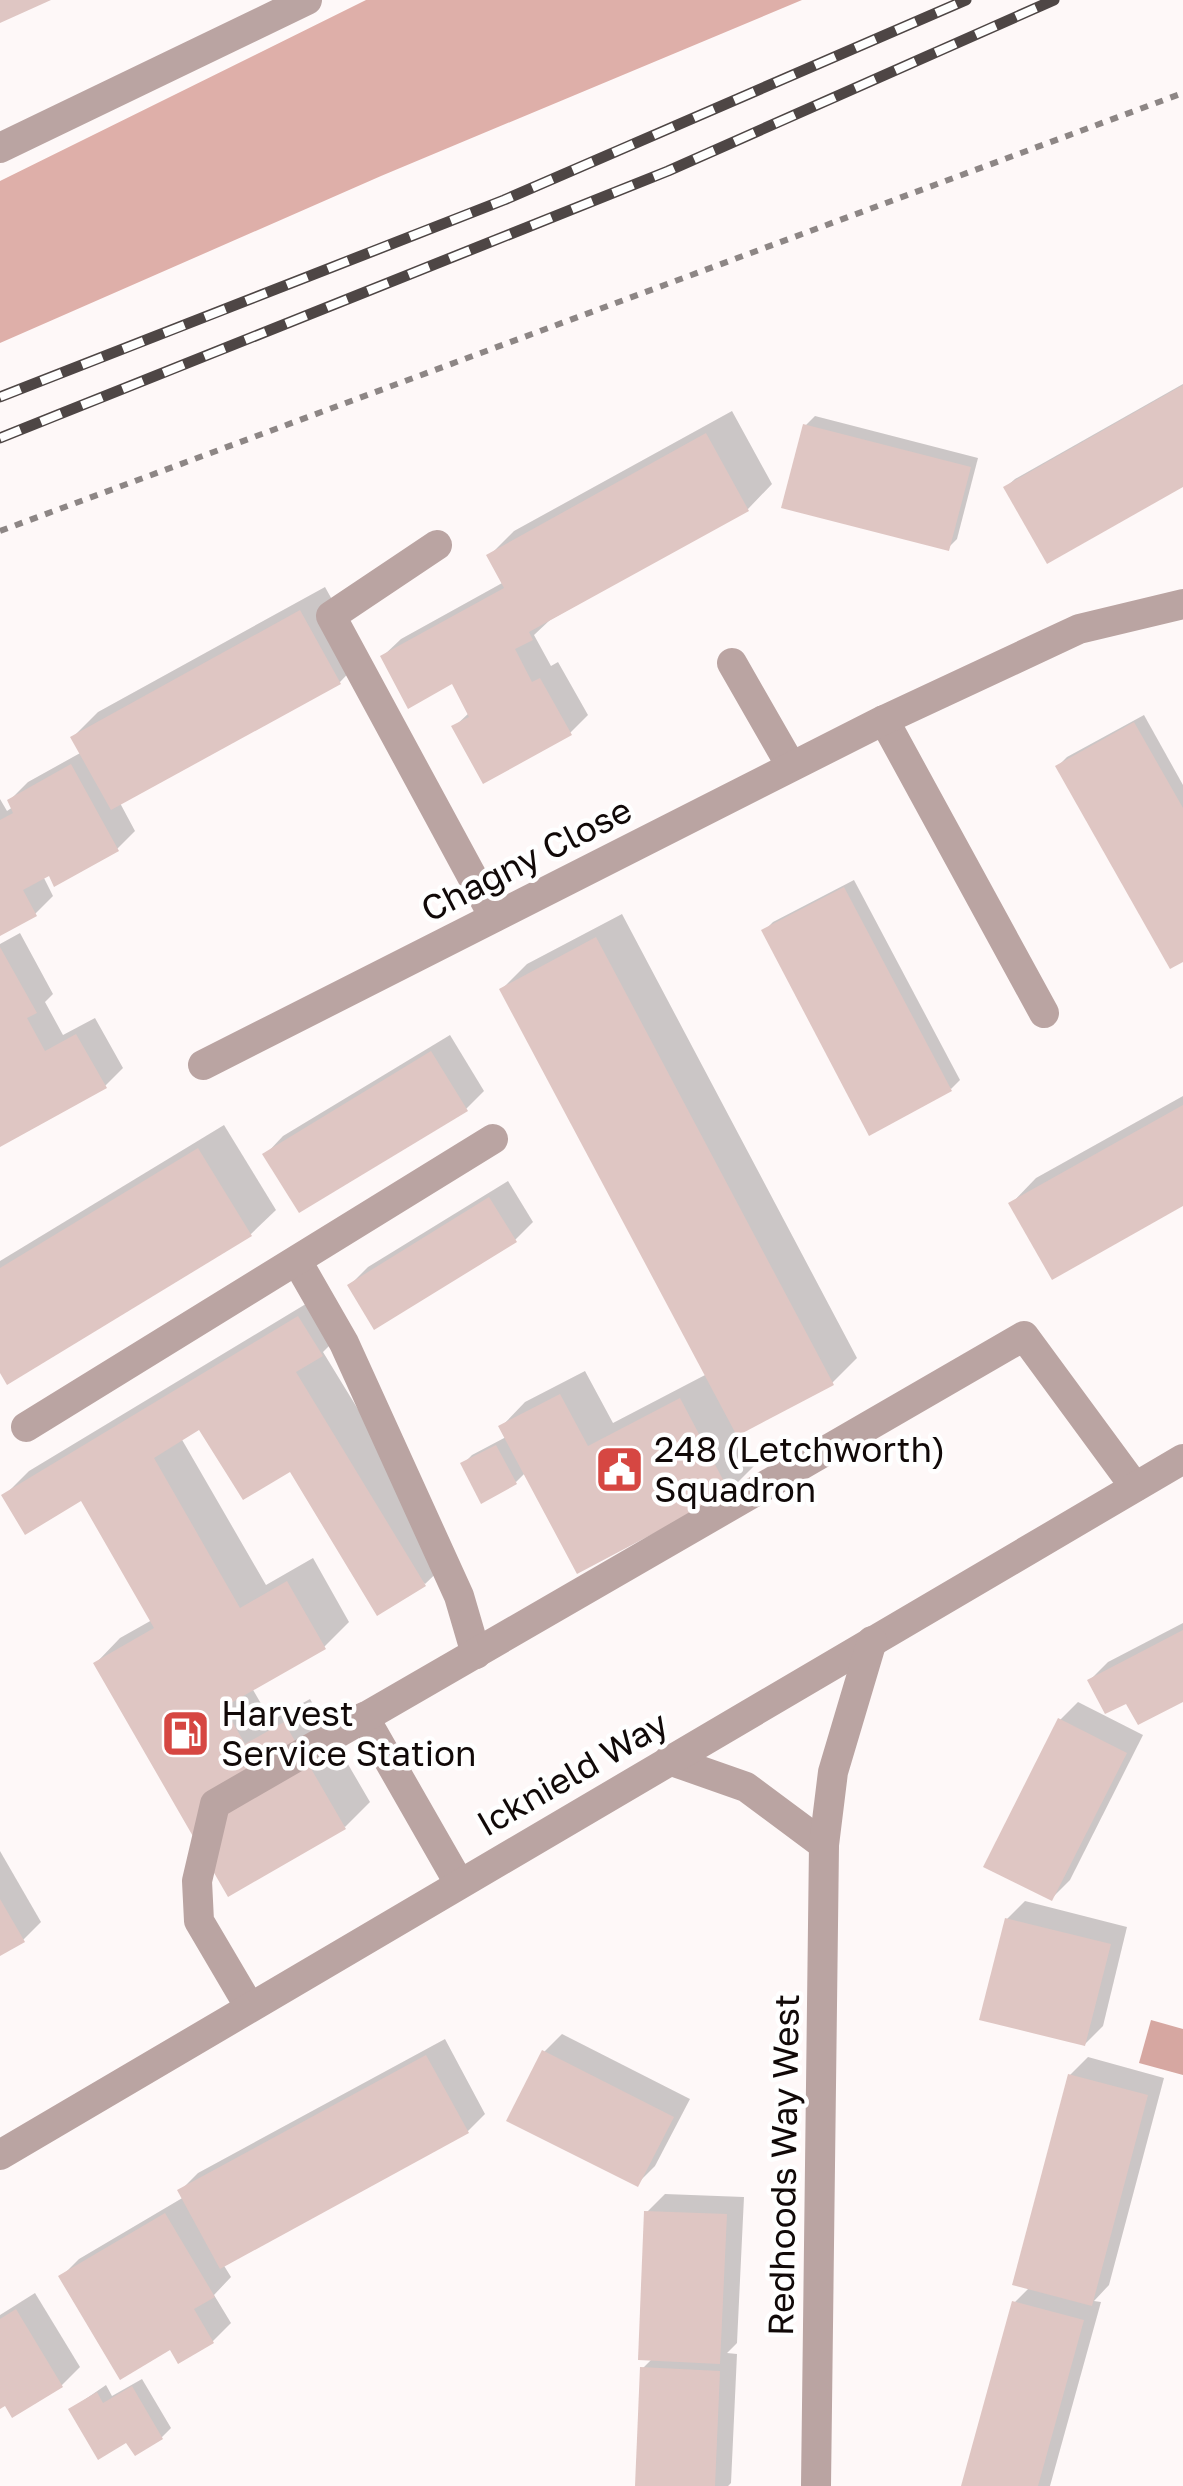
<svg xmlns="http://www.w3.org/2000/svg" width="1183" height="2486" font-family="'Golos Text',sans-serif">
  <rect width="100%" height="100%" fill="#fef8f8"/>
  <polygon fill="#deafa9" points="366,0 802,0 381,176 0,343 0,181"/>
  <polygon fill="#d6a7a1" points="1151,2020 1183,2029 1183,2075 1139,2063"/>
  <g fill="#0003">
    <polygon points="1183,384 1183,484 1006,487 1015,479"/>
    <polygon points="732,411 772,484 748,509 550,620 534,635 551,666 558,662 588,715 570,733 454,727 470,712 453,681 383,656 401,639 504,582 489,556 514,531"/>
    <polygon points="815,416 978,458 957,539 948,548 806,425"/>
    <polygon points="325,587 364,657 340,682 120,803 135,831 117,849 43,876 53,896 35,914 0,933 0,799 7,811 13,807 10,800 28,782 82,752 73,737 98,712"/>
    <polygon points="1144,715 1183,785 1183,959 1058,766 1067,757"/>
    <polygon points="854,880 960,1080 951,1089 764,931 773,922"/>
    <polygon points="622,914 857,1358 832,1383 736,1433 754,1466 729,1491 525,1473 516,1482 463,1464 472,1455 506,1437 501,1427 525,1402 585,1371 613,1423 707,1374 502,989 527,964"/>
    <polygon points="20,933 53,994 45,1002 63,1035 95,1018 123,1068 105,1086 0,1144 0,944"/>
    <polygon points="450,1035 484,1091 466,1109 266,1154 283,1136"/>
    <polygon points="1183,1096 1183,1204 1012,1203 1036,1178"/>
    <polygon points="224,1125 276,1210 251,1234 0,1368 0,1261"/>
    <polygon points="508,1181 533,1222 515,1240 350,1285 368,1267"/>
    <polygon points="324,1293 346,1329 323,1352 450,1560 425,1584 291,1469 200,1427 181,1438 266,1585 313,1558 349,1622 324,1647 252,1688 271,1721 310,1699 370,1802 345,1827 96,1663 120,1638 152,1620 82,1498 4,1496 29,1471"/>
    <polygon points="1183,1623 1183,1699 1127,1700 1090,1680 1108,1662"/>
    <polygon points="1078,1702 1143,1735 1070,1880 1052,1898 1060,1720"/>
    <polygon points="0,1851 41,1922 23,1940 0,1954"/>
    <polygon points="1025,1901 1127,1927 1103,2026 1085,2044 1007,1919"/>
    <polygon points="562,2034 690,2099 655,2166 637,2184 544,2052"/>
    <polygon points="445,2039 485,2114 468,2131 223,2264 231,2277 214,2295 231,2323 213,2341 179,2360 171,2347 61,2277 79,2259 184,2197 180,2191 198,2173"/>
    <polygon points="1088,2057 1164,2078 1109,2285 1094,2301 1101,2302 1050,2486 964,2486 1014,2303 1030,2287 1070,2075"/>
    <polygon points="665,2194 744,2197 737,2343 727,2353 737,2354 731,2483 728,2486 638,2486 643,2368 653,2358 647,2212"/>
    <polygon points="35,2293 80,2367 62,2385 0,2406 0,2315"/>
    <polygon points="142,2379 171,2428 162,2437 127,2439 71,2409 106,2385 112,2396"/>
  </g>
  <g fill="#dfc6c3">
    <polygon points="0,0 51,0 0,23"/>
    <polygon points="1183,385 1183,487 1047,564 1003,487"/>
    <polygon points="803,424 971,467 949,551 781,508"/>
    <polygon points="706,433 749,511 529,632 533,640 515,649 532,682 540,678 572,735 483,784 451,726 469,717 452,684 408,709 380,656 504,588 486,555"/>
    <polygon points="300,610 341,684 111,810 70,737"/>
    <polygon points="1134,722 1183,808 1183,962 1170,969 1055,766"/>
    <polygon points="71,764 119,851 54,887 49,876 23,890 37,916 0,936 0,820 13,813 7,800"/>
    <polygon points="844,887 952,1091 869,1136 761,930"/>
    <polygon points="596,937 834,1385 737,1436 499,989"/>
    <polygon points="0,947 37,1013 27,1018 45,1051 76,1034 107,1088 0,1147"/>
    <polygon points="431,1051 468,1111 299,1213 262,1154"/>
    <polygon points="1183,1105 1183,1206 1052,1280 1008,1203"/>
    <polygon points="198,1148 252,1236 7,1385 0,1373 0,1268"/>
    <polygon points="489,1197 517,1242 374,1330 347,1285"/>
    <polygon points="298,1316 323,1356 296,1372 426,1586 377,1616 290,1472 243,1500 199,1430 154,1458 240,1608 287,1581 326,1649 224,1707 245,1744 284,1722 346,1829 228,1897 93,1663 154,1628 81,1501 25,1535 1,1495"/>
    <polygon points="560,1394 588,1446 680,1398 730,1493 577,1574 498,1426"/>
    <polygon points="496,1445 517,1484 481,1504 460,1463"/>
    <polygon points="1183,1630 1183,1702 1138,1725 1126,1704 1105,1714 1087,1680"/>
    <polygon points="1058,1718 1127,1753 1052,1901 983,1867"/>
    <polygon points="0,1899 25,1942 0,1956"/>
    <polygon points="1005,1918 1111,1944 1085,2046 979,2020"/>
    <polygon points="542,2050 674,2117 638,2187 506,2121"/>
    <polygon points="426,2055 469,2133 220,2269 177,2190"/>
    <polygon points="1068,2074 1148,2095 1092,2306 1012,2285"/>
    <polygon points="644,2211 727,2214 720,2364 638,2360"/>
    <polygon points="165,2213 215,2297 194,2309 214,2343 178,2364 170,2350 120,2380 58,2276"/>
    <polygon points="1012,2301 1084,2320 1038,2486 961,2486"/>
    <polygon points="16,2309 63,2387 12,2418 5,2406 0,2409 0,2319"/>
    <polygon points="640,2367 720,2371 715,2486 635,2486"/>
    <polygon points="132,2386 163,2439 135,2456 126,2443 98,2460 68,2409 97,2392 103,2403"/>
  </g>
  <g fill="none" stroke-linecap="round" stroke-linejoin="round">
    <polyline stroke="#8d8685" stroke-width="6" stroke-dasharray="8 8" stroke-linecap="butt" points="0,531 1183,93"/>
    <g stroke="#baa4a2" stroke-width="30">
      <polyline points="0,148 307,0"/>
      <polyline points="437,545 331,616 494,917"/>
      <polyline points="732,663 791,766"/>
      <polyline points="884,720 1044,1013"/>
      <polyline points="203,1065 884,720 1079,629 1183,604"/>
      <polyline points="297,1261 344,1343 459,1596 476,1654"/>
      <polyline points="26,1427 493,1139"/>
      <polyline points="364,1717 459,1883"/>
      <polyline points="669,1760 746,1787 824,1845"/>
      <polyline points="249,2006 199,1921 197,1881 215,1804 1024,1336 1135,1487"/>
      <polyline points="0,2155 1183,1459"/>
      <polyline points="816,2486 824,1845 833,1772 872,1641"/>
    </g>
    <defs>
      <g id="rail">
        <polyline points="0,397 504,200 966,0"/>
        <polyline points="0,438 668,171 1054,0"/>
      </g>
    </defs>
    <use href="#rail" stroke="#4e4645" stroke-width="11"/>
    <use href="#rail" stroke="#fff" stroke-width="8" stroke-dasharray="22" stroke-linecap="butt"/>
  </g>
  <defs>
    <symbol id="civic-square" viewBox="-11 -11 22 22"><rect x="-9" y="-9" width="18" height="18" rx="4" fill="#d64742" stroke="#fff"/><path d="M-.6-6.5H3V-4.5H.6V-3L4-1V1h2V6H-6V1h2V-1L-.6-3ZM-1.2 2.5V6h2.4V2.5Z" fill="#fff"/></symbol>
    <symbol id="fuel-square" viewBox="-11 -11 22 22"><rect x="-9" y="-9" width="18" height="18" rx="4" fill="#d64742" stroke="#fff"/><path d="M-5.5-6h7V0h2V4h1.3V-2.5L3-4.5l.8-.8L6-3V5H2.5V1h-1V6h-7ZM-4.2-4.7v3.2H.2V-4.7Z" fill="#fff"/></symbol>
  </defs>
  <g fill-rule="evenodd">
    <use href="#civic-square" x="592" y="1442" width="55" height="55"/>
    <use href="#fuel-square" x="158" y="1706" width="55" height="55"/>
  </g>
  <g text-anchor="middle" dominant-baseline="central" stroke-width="9" stroke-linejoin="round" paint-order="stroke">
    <g font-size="35" fill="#110908" stroke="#fff">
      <text transform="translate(526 859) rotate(-27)">Chagny Close</text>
      <text transform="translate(572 1773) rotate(-30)">Icknield Way</text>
      <text transform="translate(783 2165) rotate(-89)">Redhoods Way West</text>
    </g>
    <g font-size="35" fill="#110908" stroke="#fff" text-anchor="start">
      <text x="654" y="1449">248 (Letchworth)<tspan x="654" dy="40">Squadron</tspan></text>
      <text x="221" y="1713">Harvest<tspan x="221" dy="40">Service Station</tspan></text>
    </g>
  </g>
</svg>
